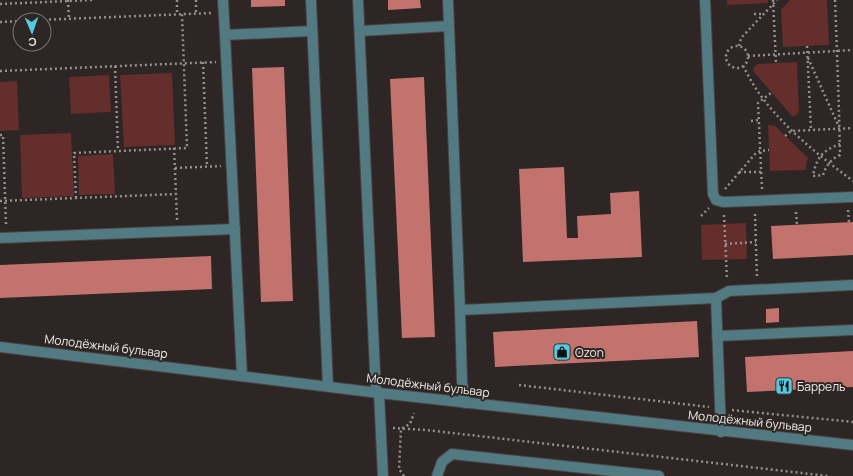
<svg xmlns="http://www.w3.org/2000/svg" width="853" height="476" font-family="Manrope,sans-serif">
  <rect width="100%" height="100%" fill="#2d2625"/>
  <g fill="#632e2b">
    <polygon points="727,0 768,0 768,3 727,5"/>
    <polygon points="790,0 827,0 829,45 783,47 781,10"/>
    <polygon points="797,62 799,112 795,116 792,116 754,72 753,69 757,64"/>
    <polygon points="172,73 175,145 124,147 120,75"/>
    <polygon points="109,75 111,112 71,114 69,77"/>
    <polygon points="17,81 19,130 0,131 0,82"/>
    <polygon points="768,125 775,126 808,158 806,164 806,170 770,171"/>
    <polygon points="71,133 74,196 22,198 20,135"/>
    <polygon points="113,154 115,194 79,195 78,156"/>
    <polygon points="746,223 747,259 702,260 701,225"/>
  </g>
  <g fill="#c3736d">
    <polygon points="251,0 285,0 285,6 251,7"/>
    <polygon points="388,0 420,0 421,8 388,10"/>
    <polygon points="284,67 293,301 261,302 252,68"/>
    <polygon points="424,77 435,337 402,338 390,79"/>
    <polygon points="564,167 567,238 578,238 577,216 611,214 610,193 639,191 642,257 523,262 519,169"/>
    <polygon points="853,222 853,255 773,259 771,226"/>
    <polygon points="211,256 212,289 0,298 0,265"/>
    <polygon points="779,308 779,322 766,323 766,309"/>
    <polygon points="697,321 699,357 495,367 493,332"/>
    <polygon points="853,351 853,387 747,392 745,357"/>
  </g>
  <g fill="none" stroke-linecap="round" stroke-linejoin="round">
    <defs>
      <g id="minor">
        <polyline points="223,0 225,35"/>
        <polyline points="311,0 328,386"/>
        <polyline points="358,0 376,393"/>
        <polyline points="448,0 460,310"/>
        <polyline points="705,0 713,194 716,200 723,202 853,197"/>
        <polyline points="360,31 449,26"/>
        <polyline points="0,238 235,229"/>
        <polyline points="717,336 853,330"/>
        <polyline points="0,347 379,393 853,445"/>
        <polyline points="242,376 225,35 312,31"/>
        <polyline points="379,393 383,476"/>
        <polyline points="465,403 462,381 460,310 716,298"/>
        <polyline points="721,432 716,298 729,291 853,285"/>
        <polyline points="437,476 442,462 452,454 659,476"/>
      </g>
    </defs>
    <use href="#minor" stroke="#484241" stroke-width="12"/>
    <g stroke="#958f8e" stroke-width="2.5" stroke-dasharray="2 3" stroke-linecap="butt">
      <polyline points="68,0 69,19"/>
      <polyline points="177,0 177,14"/>
      <polyline points="196,0 196,13"/>
      <polyline points="773,0 776,63"/>
      <path d="M 835,0 C 837,52 839,103 840,155 C 831,159 826,166 823,175 L 813,176 C 816,158 823,150 840,144"/>
      <polyline points="0,4 92,0"/>
      <polyline points="754,14 764,14"/>
      <polyline points="39,20 211,13"/>
      <polyline points="0,22 20,21"/>
      <polyline points="739,46 741,38 777,0"/>
      <polyline points="807,46 811,130"/>
      <circle cx="737" cy="57" r="11"/>
      <polyline points="748,56 853,50"/>
      <polyline points="808,58 839,127"/>
      <polyline points="203,62 207,167"/>
      <polyline points="115,66 118,151"/>
      <path d="M 743,66 C 749,77 756,90 764,100 C 789,132 821,157 853,181"/>
      <polyline points="0,71 216,62"/>
      <polyline points="751,121 759,120"/>
      <polyline points="0,135 3,135 6,225"/>
      <polyline points="785,136 791,131 853,128"/>
      <polyline points="174,148 176,194"/>
      <polyline points="175,168 221,166"/>
      <polyline points="739,172 761,172"/>
      <polyline points="725,189 755,154 760,151 769,150"/>
      <polyline points="762,189 758,103 771,93"/>
      <polyline points="76,198 74,153 187,148 182,14"/>
      <polyline points="0,201 176,194 177,220"/>
      <polyline points="848,210 849,222"/>
      <polyline points="796,212 797,225"/>
      <polyline points="755,214 757,278"/>
      <polyline points="724,215 727,279"/>
      <polyline points="701,216 709,208"/>
      <polyline points="725,244 756,242"/>
      <polyline points="519,385 709,407"/>
      <polyline points="732,410 853,422"/>
      <polyline points="393,428 426,430 828,476"/>
      <polyline points="404,476 399,469 401,429 410,424 414,413"/>
    </g>
    <use href="#minor" stroke="#527a82" stroke-width="10"/>
  </g>
  <defs>
    <symbol id="shop-square" viewBox="-11 -11 22 22"><rect x="-9" y="-9" width="18" height="18" rx="4" fill="#54cade" stroke="#2d2625"/><path d="M-5-2.5h2.3a2.7 3.5 0 0 1 5.4 0H5L5.5 6h-11ZM-1.5-2.5h3a1.5 2.3 0 0 0-3 0Z" fill="#111"/></symbol>
    <symbol id="restaurant-square" viewBox="-11 -11 22 22"><rect x="-9" y="-9" width="18" height="18" rx="4" fill="#54cade" stroke="#2d2625"/><path d="M-5-6h1v4h1v-4h1v4h1v-4h1v5L-1.5 .5V6h-2V.5L-5-1ZM5-6V6H3V1.5H1.5Q1.5-4 5-6Z" fill="#111"/></symbol>
  </defs>
  <g fill-rule="evenodd">
    <use href="#shop-square" x="552" y="342" width="20" height="20"/>
    <use href="#restaurant-square" x="774" y="376" width="20" height="20"/>
  </g>
  <g text-anchor="middle" dominant-baseline="central" stroke-width="4" stroke-linejoin="round" paint-order="stroke">
    <g font-size="12" fill="#f0ebea" stroke="#2d2625">
      <text transform="translate(106 346) rotate(7)">Молодёжный бульвар</text>
      <text transform="translate(428 385) rotate(7)">Молодёжный бульвар</text>
      <text transform="translate(750 421) rotate(6)">Молодёжный бульвар</text>
    </g>
    <g font-size="12" fill="#f0ebea" stroke="#2d2625" text-anchor="start">
      <text x="575" y="352">Ozon</text>
      <text x="797" y="386">Баррель</text>
    </g>
  </g>
  <g transform="translate(32 32) rotate(178)"><circle r="19" fill="#2d2625" stroke="#7b7574"/>
  <path d="M0-3L7 15L0 10L-7 15Z" fill="#54cade"/>
  <text y="-6" font-size="11" font-weight="bold" text-anchor="middle" fill="#f0ebea">С</text>
  </g>
</svg>
